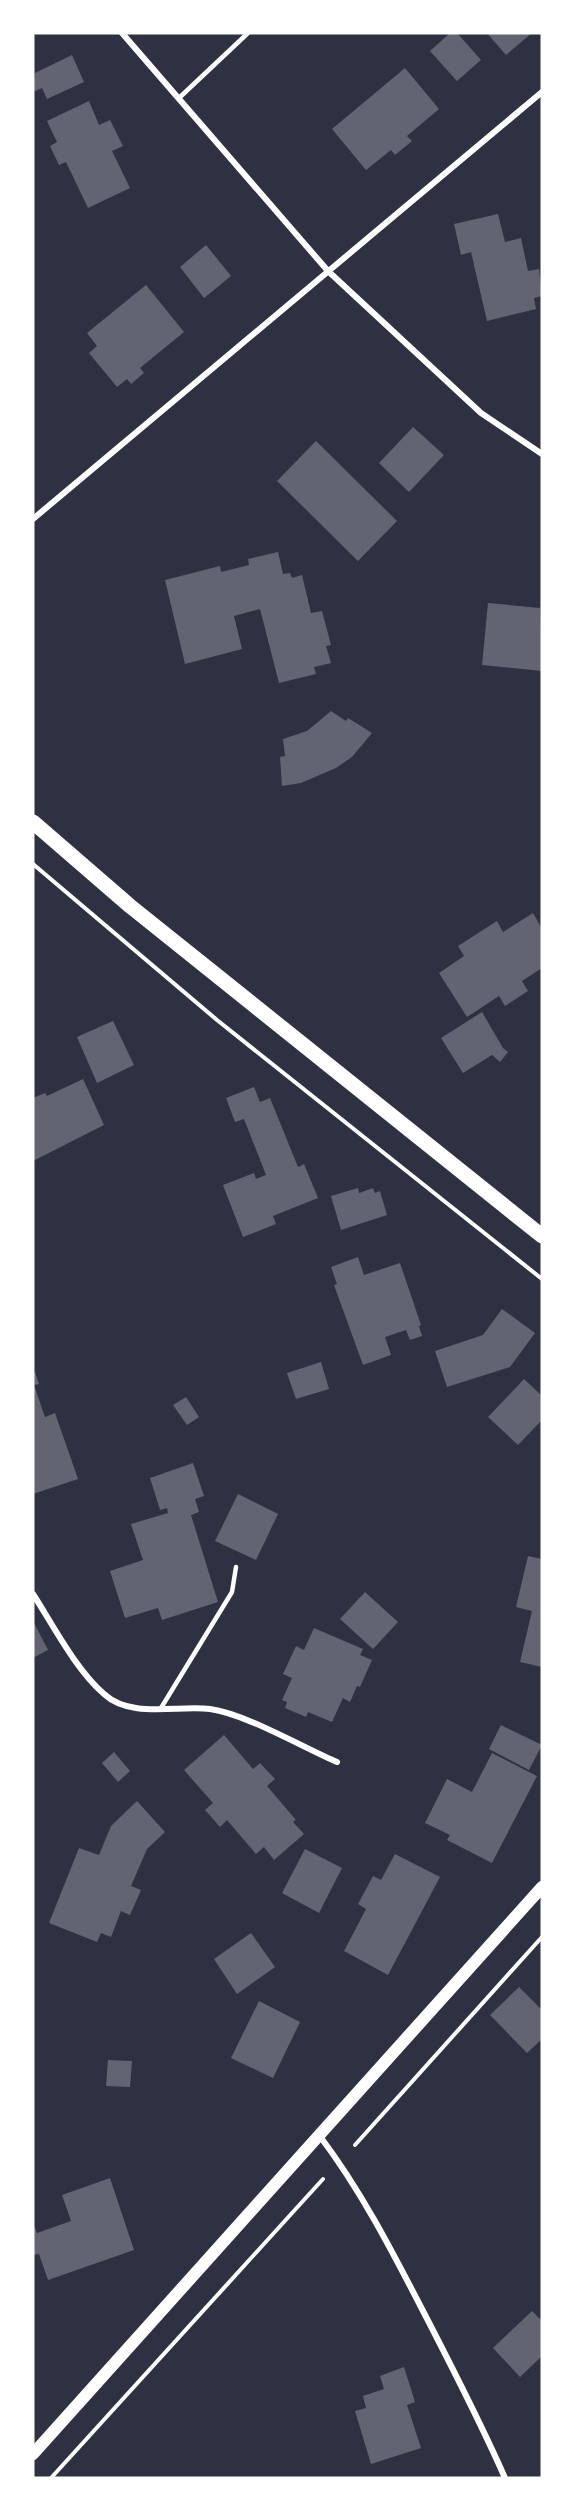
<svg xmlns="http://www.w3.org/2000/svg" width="575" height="2511" font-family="Signika,sans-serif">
  <rect width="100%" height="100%" fill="#2d3142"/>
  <g fill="#626471">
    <polygon points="450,33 457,33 481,60 457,81 430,51"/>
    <polygon points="487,33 532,33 506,55"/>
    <polygon points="72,55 84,82 47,99 42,88 33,92 35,73"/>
    <polygon points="405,68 439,109 407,136 412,141 395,155 391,150 366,170 332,129"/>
    <polygon points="89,101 99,125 110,120 123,146 112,151 130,188 88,208 66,162 59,165 50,146 57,142 47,121"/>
    <polygon points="498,214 505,242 521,238 528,271 539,269 542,296 534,298 536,309 487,321 471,252 461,255 454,224"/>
    <polygon points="206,245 231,276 204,298 180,267"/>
    <polygon points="146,285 184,332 140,368 144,373 131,384 127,379 117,387 89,353 97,346 87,333"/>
    <polygon points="413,427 444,455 409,492 379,463"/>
    <polygon points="316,441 397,521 358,561 277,481"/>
    <polygon points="278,552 283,574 290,573 292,578 302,575 311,613 322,611 331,645 326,646 331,663 314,667 316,674 279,683 260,609 234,616 242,649 185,664 165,580 220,566 221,572 249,565 248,559"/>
    <polygon points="540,601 542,671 482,665 488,603 540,608"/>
    <polygon points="331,711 346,721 348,718 372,733 352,757 336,768 301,783 282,786 280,757 285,756 283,739 307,731"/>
    <polygon points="533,913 542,929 542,968 522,981 528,991 505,1006 499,996 467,1017 439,973 464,956 458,946 497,921 503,932"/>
    <polygon points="482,1012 503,1048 508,1052 500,1062 492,1055 463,1073 441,1038"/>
    <polygon points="113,1021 134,1065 97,1083 77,1037"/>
    <polygon points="83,1079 104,1125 33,1161 33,1098 45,1093 47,1096"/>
    <polygon points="254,1087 260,1102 270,1098 298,1167 304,1164 318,1198 273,1216 276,1224 243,1237 223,1185 254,1173 256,1179 266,1175 244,1119 235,1122 226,1098"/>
    <polygon points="358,1188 359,1193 373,1188 375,1193 380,1191 387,1215 341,1230 331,1196"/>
    <polygon points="358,1257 364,1275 400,1263 421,1325 419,1326 422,1336 410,1340 406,1330 385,1337 391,1355 363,1365 334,1285 337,1284 331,1267"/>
    <polygon points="502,1309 535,1333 510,1367 447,1387 435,1351 483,1335"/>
    <polygon points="321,1362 329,1389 296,1399 287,1373"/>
    <polygon points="35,1372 39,1384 34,1385 45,1417 55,1413 78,1479 33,1494 33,1373"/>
    <polygon points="524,1379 542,1396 542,1420 518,1445 488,1417"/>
    <polygon points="186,1397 199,1417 187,1425 173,1405"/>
    <polygon points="193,1463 204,1496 195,1499 199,1512 191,1515 218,1602 162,1620 158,1608 125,1618 110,1571 143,1560 131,1524 168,1513 167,1508 160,1510 150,1478"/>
    <polygon points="238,1494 278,1514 256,1560 215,1541"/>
    <polygon points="528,1556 542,1559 542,1667 520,1662 532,1611 516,1607"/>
    <polygon points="365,1592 398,1622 373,1649 340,1619"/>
    <polygon points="33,1621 48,1650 33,1658"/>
    <polygon points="314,1628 363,1649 360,1655 372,1660 360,1687 357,1686 350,1702 343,1698 332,1722 308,1712 306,1717 285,1708 287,1702 282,1700 292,1678 283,1674 296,1646 304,1650"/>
    <polygon points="501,1725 542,1745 529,1770 489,1749"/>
    <polygon points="224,1735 253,1769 260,1763 275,1779 267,1786 296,1820 293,1822 304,1834 274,1860 264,1847 256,1854 227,1820 220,1827 205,1810 213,1803 184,1770"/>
    <polygon points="114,1752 130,1771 118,1782 102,1763"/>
    <polygon points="492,1753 537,1776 492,1863 447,1840 450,1835 425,1823 447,1779 472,1792"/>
    <polygon points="137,1801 165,1832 147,1849 131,1886 141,1890 130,1915 121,1911 111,1937 101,1933 97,1942 49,1923 79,1848 99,1855 111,1826"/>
    <polygon points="305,1849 342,1868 319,1913 282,1893"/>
    <polygon points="395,1854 440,1877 388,1975 344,1951 366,1909 358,1904 373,1876 381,1880"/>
    <polygon points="251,1933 275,1967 237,1994 214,1959"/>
    <polygon points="519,1987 542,2010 542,2039 527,2053 490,2015"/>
    <polygon points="259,2001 300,2022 273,2078 231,2058"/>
    <polygon points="108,2060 132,2061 130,2087 106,2086"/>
    <polygon points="110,2178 134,2250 48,2280 39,2254 33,2255 33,2223 37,2233 71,2221 62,2195"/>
    <polygon points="532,2311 542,2321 542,2356 520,2377 493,2348"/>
    <polygon points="404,2367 415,2402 407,2405 421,2448 371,2464 355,2411 366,2408 363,2396 384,2389 380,2376"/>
  </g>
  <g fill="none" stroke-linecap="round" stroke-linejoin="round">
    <g stroke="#fff" stroke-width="4">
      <polyline points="33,864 217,1020 542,1279"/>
      <polyline points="355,2145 542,1937"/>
      <polyline points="51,2478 323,2179"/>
    </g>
    <g stroke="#fff" stroke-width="4.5">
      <polyline points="179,98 248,33"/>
      <polyline points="161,1708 232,1592 236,1567"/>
    </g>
    <g stroke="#fff" stroke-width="6">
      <polyline points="122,33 328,271 481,413 542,454"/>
      <polyline points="33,519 542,92"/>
      <path d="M 33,1594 C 53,1625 76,1670 104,1694 C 131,1719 177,1705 210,1709 C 246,1714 302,1747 337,1762"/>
      <path d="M 319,2135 C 360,2189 391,2249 422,2309 C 451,2365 480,2421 505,2478"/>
    </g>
    <polyline stroke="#fff" stroke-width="12" points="33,2454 542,1887"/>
    <polyline stroke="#fff" stroke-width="15" points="33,822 130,906 542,1236"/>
  </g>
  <rect width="575" height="2511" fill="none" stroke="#ffffff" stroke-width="69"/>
</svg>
